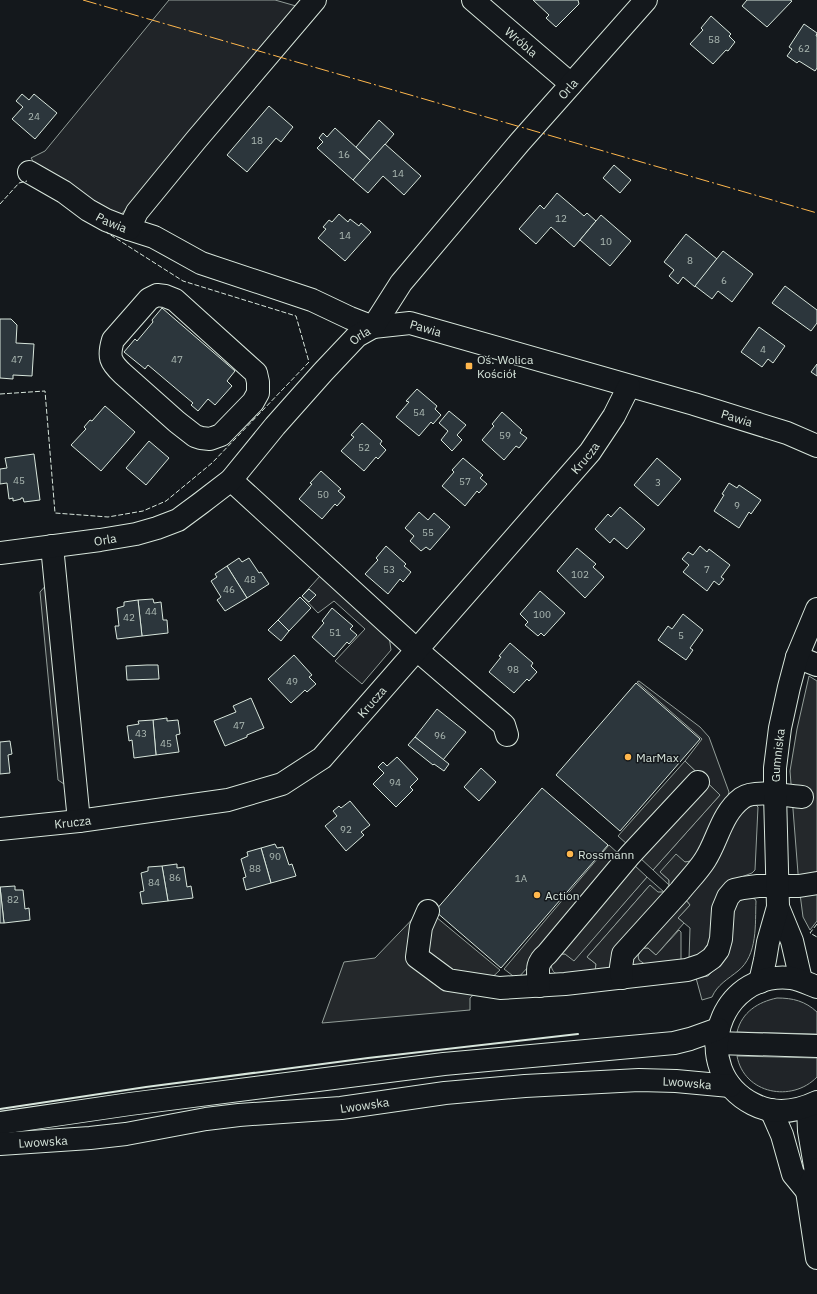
<svg xmlns="http://www.w3.org/2000/svg" width="817" height="1294" font-family="'IBM Plex Sans',sans-serif">
  <rect width="100%" height="100%" fill="#14181c"/>
  <g fill="#202428" stroke="#939e99">
    <polygon points="169,0 275,0 296,6 120,216 39,170 31,158 45,151"/>
    <polygon points="320,576 389,636 391,650 362,684 335,661 365,629 334,601 318,613 302,596"/>
    <path d="M 639,681 L 700,727 L 709,737 L 729,792 C 724,815 705,843 691,861 L 685,862 L 661,873 L 669,880 L 669,885 L 653,870 L 720,795 L 685,761 L 702,739 L 637,682 Z"/>
    <polygon points="755,804 758,807 755,870 752,873 736,879 712,928 709,948 702,955 689,959 690,928 678,918 690,905 685,899 724,843 741,812"/>
    <path d="M 647,877 L 664,892 L 658,893 L 650,885 L 587,957 L 596,964 L 595,971 L 559,975 C 554,973 552,971 551,965 L 558,954 L 565,954 L 574,960 Z"/>
    <path d="M 748,897 L 755,899 L 756,901 C 755,924 758,955 738,971 C 728,979 717,985 712,997 L 702,1000 L 696,978 L 708,976 L 723,961 L 728,952 L 733,908 L 739,901 Z"/>
    <polygon points="679,930 681,932 681,961 646,965 639,961 638,956 641,948 648,948 656,955"/>
    <path d="M 777,998 C 793,998 805,1001 817,1012 L 817,1034 L 737,1032 C 742,1012 758,1002 777,998 Z"/>
    <path d="M 737,1056 L 817,1058 L 817,1077 C 792,1103 744,1094 737,1056 Z"/>
  </g>
  <g fill="#24282b" stroke="#939e99">
    <polygon points="48,583 67,786 58,780 40,592"/>
    <polygon points="809,676 817,681 817,921 810,930 803,917 799,886 790,771 797,729"/>
    <polygon points="685,761 720,795 653,870 639,857 633,864 647,877 574,961 565,954 558,954 543,951 517,979 504,969 609,845 620,855 628,845 618,836"/>
    <polygon points="676,854 685,862 691,861 685,899 690,905 678,918 684,923 656,955 648,948 641,948 638,956 639,960 646,965 595,971 596,964 587,957 650,885 658,892 664,892 669,885 669,880 660,872"/>
    <polygon points="424,907 500,970 470,998 470,1010 322,1023 344,962 375,958"/>
  </g>
  <g fill="#2c363c" stroke="#d8e6dc">
    <polygon points="533,0 578,0 579,4 556,27 546,18 549,15"/>
    <polygon points="747,0 790,0 792,1 767,27 742,6"/>
    <polygon points="711,16 731,34 729,36 735,42 728,51 726,50 713,64 690,44 703,30 701,28"/>
    <polygon points="804,24 817,33 816,36 817,36 817,68 815,71 799,61 797,63 787,56 792,49 789,47"/>
    <polygon points="22,94 29,100 34,94 57,113 35,139 12,119 23,107 16,101"/>
    <polygon points="269,106 293,127 281,142 276,138 247,172 227,155"/>
    <polygon points="379,120 394,134 371,161 356,147"/>
    <polygon points="335,128 371,161 353,180 317,148 323,142 319,138 323,133 327,137"/>
    <polygon points="385,144 421,176 404,195 383,176 368,193 353,180"/>
    <polygon points="614,165 631,180 620,193 603,178"/>
    <polygon points="557,193 584,216 587,213 596,221 574,247 551,227 536,244 519,229 540,205 544,209"/>
    <polygon points="339,214 348,222 350,219 359,226 361,223 371,232 345,261 318,238 326,229 323,227 329,220 332,222"/>
    <polygon points="601,215 631,241 610,266 580,240"/>
    <polygon points="686,234 717,259 695,287 683,277 678,284 669,276 674,270 664,262"/>
    <polygon points="723,251 753,274 732,302 718,291 712,299 695,286"/>
    <polygon points="785,286 817,310 817,323 811,331 772,303"/>
    <polygon points="162,308 235,371 227,381 232,386 215,405 208,399 198,411 191,405 193,403 148,365 145,369 124,352 135,339 137,341 153,322 152,320"/>
    <polygon points="0,319 11,319 17,325 16,343 34,344 32,376 13,375 13,379 0,378"/>
    <polygon points="759,327 785,346 773,363 768,359 762,367 741,352"/>
    <polygon points="817,364 817,376 811,372"/>
    <polygon points="417,389 437,406 435,409 441,415 433,424 431,422 419,436 396,417 409,402 406,401"/>
    <polygon points="105,406 135,432 101,471 71,445 86,429 84,427 90,420 92,421"/>
    <polygon points="449,411 466,425 457,435 462,440 452,451 441,440 448,431 439,423"/>
    <polygon points="502,412 522,430 520,433 527,438 519,448 516,446 504,460 482,440 494,426 492,424"/>
    <polygon points="362,423 382,441 380,444 386,450 378,459 376,457 364,471 341,451 354,437 351,435"/>
    <polygon points="149,441 169,458 146,485 126,468"/>
    <polygon points="34,454 40,500 24,502 23,498 21,498 21,499 13,501 13,498 9,499 7,483 0,484 0,469 7,468 5,458"/>
    <polygon points="463,458 483,475 480,478 487,484 479,493 477,491 465,506 442,486 454,472 452,470"/>
    <polygon points="657,458 681,479 658,506 634,485"/>
    <polygon points="321,471 341,489 338,491 345,497 337,506 335,504 322,519 299,499 312,484 310,483"/>
    <polygon points="729,483 737,488 739,485 761,500 751,514 749,512 739,528 714,511 724,495 722,494"/>
    <polygon points="620,507 645,529 627,549 614,538 610,543 595,529 608,514 611,517"/>
    <polygon points="419,512 428,520 434,513 450,527 430,550 426,547 421,551 410,541 414,536 405,528"/>
    <polygon points="386,546 406,564 404,566 411,572 403,582 400,579 388,594 365,574 378,560 376,558"/>
    <polygon points="700,546 707,552 709,549 730,565 721,577 724,579 719,585 714,581 707,591 683,572 689,565 682,559 688,552 693,555"/>
    <polygon points="577,548 596,564 593,567 604,577 585,598 557,571"/>
    <polygon points="239,558 242,562 249,558 259,573 261,572 269,584 247,598 227,566"/>
    <polygon points="227,566 247,598 225,611 217,600 221,597 211,581 217,577 215,574"/>
    <polygon points="309,589 316,595 309,602 302,596"/>
    <polygon points="540,591 565,613 544,636 541,633 538,636 525,625 528,622 520,614"/>
    <polygon points="300,597 311,608 289,631 278,620"/>
    <polygon points="153,599 154,603 161,602 163,620 167,620 168,633 142,636 138,600"/>
    <polygon points="138,600 142,636 117,639 115,626 119,626 117,608 124,606 124,602"/>
    <polygon points="332,608 353,626 350,629 357,635 349,644 347,642 334,657 312,637 324,623 322,621"/>
    <polygon points="683,614 703,630 690,648 693,650 686,660 658,640 668,626 672,629"/>
    <polygon points="278,620 289,631 281,641 268,630"/>
    <polygon points="510,643 533,663 531,666 537,672 529,681 527,679 514,693 489,672 501,657 499,656"/>
    <polygon points="294,655 312,675 309,677 316,684 307,692 305,690 291,703 268,679"/>
    <polygon points="147,665 158,665 159,679 127,680 126,666"/>
    <polygon points="636,683 700,739 620,831 556,775"/>
    <polygon points="251,698 264,728 247,735 247,737 225,746 214,721 236,712 233,706"/>
    <polygon points="437,709 466,732 443,760 415,737"/>
    <polygon points="167,718 167,721 178,720 180,734 176,735 179,752 156,755 153,720"/>
    <polygon points="153,720 156,755 134,758 132,740 129,741 127,726 139,724 138,721"/>
    <polygon points="415,737 449,764 444,771 434,764 433,765 408,745"/>
    <polygon points="10,741 12,754 8,755 10,773 0,774 0,742"/>
    <polygon points="397,757 418,779 410,787 413,790 396,807 373,784 384,773 378,767 383,762 387,766"/>
    <polygon points="481,768 496,782 479,801 464,787"/>
    <polygon points="542,788 608,845 501,968 435,911"/>
    <polygon points="350,801 370,825 361,832 364,835 346,851 325,826 337,816 333,811 339,806 341,808"/>
    <polygon points="275,844 277,848 283,847 289,865 292,864 296,876 271,883 261,848"/>
    <polygon points="261,848 271,883 246,890 243,878 246,877 241,859 248,856 247,852"/>
    <polygon points="177,864 177,868 184,867 187,887 191,886 193,898 168,901 162,866"/>
    <polygon points="162,866 168,901 142,904 140,892 144,891 141,873 148,871 148,867"/>
    <polygon points="15,886 15,890 23,890 25,909 29,908 30,920 4,923 0,887"/>
    <polygon points="0,887 4,923 0,923"/>
  </g>
  <g fill="none" stroke-linecap="round" stroke-linejoin="round">
    <defs>
      <g id="minor">
        <path id="s1" d="M 473,0 L 571,84"/>
        <path id="s2" d="M 29,172 L 64,192 L 88,210 L 106,220 L 129,229 L 154,237 L 201,263 L 312,300 L 350,318 L 373,327 L 410,323 L 694,404 L 787,433 L 817,446"/>
        <polyline points="129,229 137,212 196,140 315,0"/>
        <path d="M 157,295 L 165,296 L 175,300 L 256,373 L 258,382 L 258,393 L 253,402 L 221,435 L 210,439 L 201,438 L 195,436 L 177,422 L 123,374 C 110,362 108,357 113,340 L 149,299 Z"/>
        <polyline points="231,480 417,650 504,725 507,735"/>
        <polyline points="52,546 79,821"/>
        <path id="s3" d="M 0,553 L 100,540 L 136,534 L 157,528 L 178,520 L 201,503 L 231,480 L 275,426 L 323,372 L 357,336 L 373,327 L 401,283 L 520,142 L 646,0"/>
        <polyline points="797,657 817,665"/>
        <path id="s4" d="M 0,829 L 79,821 L 228,800 L 282,784 L 322,758 L 590,452 L 614,416 L 629,386"/>
        <polyline points="778,907 792,941 801,980"/>
        <polyline points="428,911 421,927 417,957 448,980 500,988 565,984 687,970 702,965 712,958 718,950 721,939 723,909 728,897 734,890 743,888 758,886 799,886 817,883"/>
        <path d="M 622,978 L 621,967 L 623,954 C 642,933 661,912 680,891 C 688,881 698,871 705,860 C 718,840 721,814 742,798 C 755,789 787,796 802,797"/>
        <path id="s5" d="M 760,982 L 765,960 L 768,942 L 778,907 L 775,794 L 775,768 L 780,728 L 789,687 L 797,657 L 817,609"/>
        <path d="M 539,986 C 538,971 535,964 547,954 L 630,855 L 698,782"/>
        <polyline points="716,1043 817,1046"/>
        <polyline points="808,1107 809,1131 816,1172"/>
        <polyline points="771,1110 782,1135 793,1174 807,1191"/>
        <polyline points="817,1169 807,1191 817,1258"/>
      </g>
      <g id="major">
        <path d="M 817,987 C 809,984 801,980 791,978 C 718,970 687,1070 753,1104 C 774,1115 796,1112 817,1102"/>
        <polyline points="0,1123 130,1104 444,1064 674,1043 690,1039 718,1029"/>
        <path id="s6" d="M 0,1144 L 90,1138 L 126,1134 L 206,1119 L 239,1115 L 341,1108 L 445,1093 L 525,1086 L 639,1080 L 676,1081 L 730,1086"/>
      </g>
    </defs>
    <use href="#minor" stroke="#d8e6dc" stroke-width="24"/>
    <use href="#major" stroke="#d8e6dc" stroke-width="24"/>
    <use href="#minor" stroke="#14181c" stroke-width="22"/>
    <use href="#major" stroke="#14181c" stroke-width="22"/>
    <g stroke="#d8e6dc" stroke-width="1" stroke-dasharray="5 2" stroke-linecap="butt">
      <polyline points="0,204 19,183 27,181"/>
      <polyline points="0,394 45,391 55,513 108,517 143,511 166,501 212,463 309,362 296,316 183,281 106,232"/>
      <polyline points="817,924 810,933 817,937"/>
    </g>
    <polyline stroke="#d8e6dc" stroke-width="2" points="0,1109 146,1087 368,1058 578,1034"/>
    <polyline stroke="#ffb74d" stroke-width="1" stroke-dasharray="14 3 2 3" stroke-linecap="butt" points="83,0 817,213"/>
  </g>
  <g fill="#ffb74d" stroke="#14181c" stroke-width="1.5">
    <rect x="465" y="362" width="8" height="8" rx="2"/>
    <circle cx="628" cy="757" r="4"/>
    <circle cx="570" cy="854" r="4"/>
    <circle cx="537" cy="895" r="4"/>
  </g>
  <g text-anchor="middle" dominant-baseline="central" stroke-width="3" stroke-linejoin="round" paint-order="stroke">
    <g font-size="10" fill="#adbab4">
      <text x="714" y="39">58</text>
      <text x="804" y="48">62</text>
      <text x="34" y="116">24</text>
      <text x="257" y="140">18</text>
      <text x="344" y="154">16</text>
      <text x="398" y="173">14</text>
      <text x="561" y="218">12</text>
      <text x="345" y="235">14</text>
      <text x="606" y="241">10</text>
      <text x="690" y="260">8</text>
      <text x="724" y="280">6</text>
      <text x="763" y="349">4</text>
      <text x="17" y="359">47</text>
      <text x="177" y="359">47</text>
      <text x="419" y="412">54</text>
      <text x="505" y="435">59</text>
      <text x="364" y="447">52</text>
      <text x="19" y="480">45</text>
      <text x="465" y="481">57</text>
      <text x="658" y="482">3</text>
      <text x="323" y="494">50</text>
      <text x="737" y="505">9</text>
      <text x="428" y="532">55</text>
      <text x="389" y="569">53</text>
      <text x="707" y="569">7</text>
      <text x="580" y="574">102</text>
      <text x="250" y="579">48</text>
      <text x="229" y="589">46</text>
      <text x="151" y="611">44</text>
      <text x="542" y="614">100</text>
      <text x="129" y="617">42</text>
      <text x="335" y="632">51</text>
      <text x="681" y="635">5</text>
      <text x="513" y="669">98</text>
      <text x="292" y="681">49</text>
      <text x="239" y="725">47</text>
      <text x="141" y="733">43</text>
      <text x="440" y="735">96</text>
      <text x="166" y="743">45</text>
      <text x="395" y="782">94</text>
      <text x="346" y="829">92</text>
      <text x="275" y="856">90</text>
      <text x="255" y="868">88</text>
      <text x="175" y="877">86</text>
      <text x="521" y="878">1A</text>
      <text x="154" y="882">84</text>
      <text x="13" y="899">82</text>
    </g>
    <g font-size="12" fill="#d8e6dc" stroke="#14181c">
      <text stroke="none"><textPath href="#s1" startOffset="64">Wróbla</textPath></text>
      <text stroke="none"><textPath href="#s3" startOffset="766">Orla</textPath></text>
      <text stroke="none"><textPath href="#s2" startOffset="97">Pawia</textPath></text>
      <text stroke="none"><textPath href="#s2" startOffset="433">Pawia</textPath></text>
      <text stroke="none"><textPath href="#s3" startOffset="442">Orla</textPath></text>
      <text stroke="none"><textPath href="#s2" startOffset="757">Pawia</textPath></text>
      <text stroke="none"><textPath href="#s4" startOffset="733">Krucza</textPath></text>
      <text stroke="none"><textPath href="#s3" startOffset="106">Orla</textPath></text>
      <text stroke="none"><textPath href="#s4" startOffset="409">Krucza</textPath></text>
      <text stroke="none"><textPath href="#s5" startOffset="229">Gumniska</textPath></text>
      <text stroke="none"><textPath href="#s4" startOffset="73">Krucza</textPath></text>
      <text stroke="none"><textPath href="#s6" startOffset="691">Lwowska</textPath></text>
      <text stroke="none"><textPath href="#s6" startOffset="367">Lwowska</textPath></text>
      <text stroke="none"><textPath href="#s6" startOffset="43">Lwowska</textPath></text>
    </g>
    <g font-size="12" fill="#d8e6dc" stroke="#14181c" text-anchor="start">
      <text x="477" y="359">Oś. Wolica<tspan x="477" dy="14">Kościół</tspan></text>
      <text x="636" y="757">MarMax</text>
      <text x="578" y="854">Rossmann</text>
      <text x="545" y="895">Action</text>
    </g>
  </g>
</svg>
